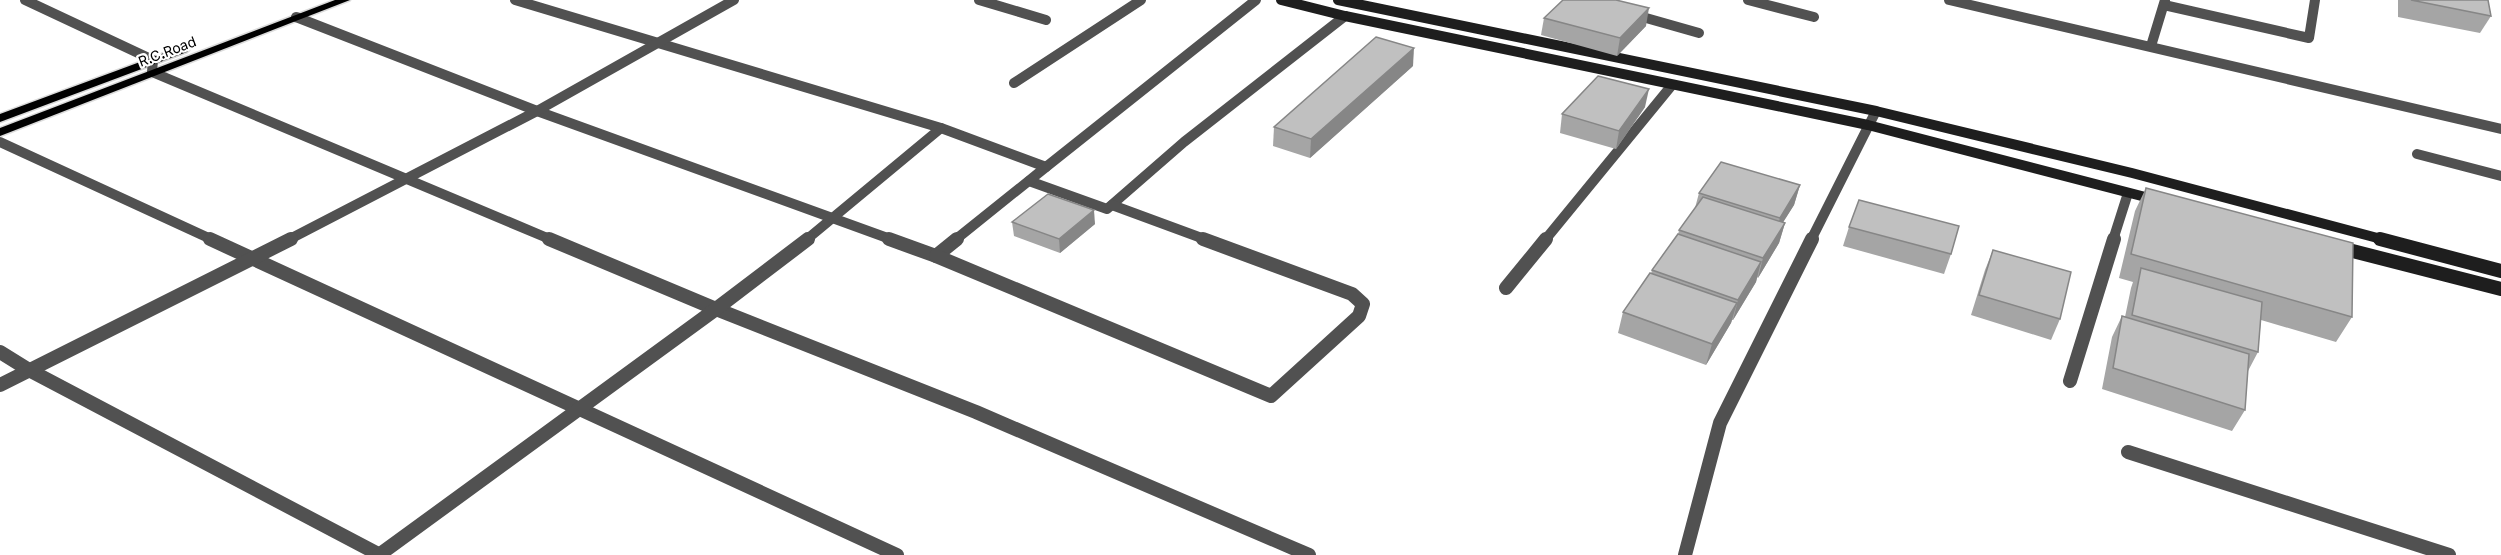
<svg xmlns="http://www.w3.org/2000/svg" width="2501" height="555" font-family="Inter,sans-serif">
  <rect width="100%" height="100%" fill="#fff"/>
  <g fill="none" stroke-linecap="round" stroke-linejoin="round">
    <defs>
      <g id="primary">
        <polygon points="335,0 350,0 0,136 0,128"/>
        <polygon points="183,46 189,50 187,52 0,122 0,114"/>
      </g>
    </defs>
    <use href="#primary" stroke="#dbdbdb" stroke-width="3"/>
    <g stroke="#515151" stroke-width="10">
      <polyline points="25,0 153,60 152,72 552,240"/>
      <polyline points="515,0 941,128 806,240"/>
      <polyline points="979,0 1046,20"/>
      <polyline points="1748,0 1814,17"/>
      <polyline points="1949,0 2501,129"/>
      <polyline points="2164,5 2309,38 2315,0"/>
      <polyline points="1632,14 1699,33"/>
      <polyline points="296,17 537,111 893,240"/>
      <polyline points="2151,46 2165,0"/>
      <polyline points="1014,83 1141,0"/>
      <polyline points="941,128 1046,167 1256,0"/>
      <polyline points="0,142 213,240"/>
      <polyline points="2417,154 2501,176"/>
      <polyline points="1029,181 1107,209 1184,142 1345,16"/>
      <polyline points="1112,205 1207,240"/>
      <polyline points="288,240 537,111 734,0"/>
      <polyline points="955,240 1046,167"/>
      <polyline points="1545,240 1672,85"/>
      <polyline points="1811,240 1876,111"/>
      <polyline points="2113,240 2128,193"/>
    </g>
    <g stroke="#515151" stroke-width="14">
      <polyline points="210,239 897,555"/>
      <polyline points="549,239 716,309 976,412 1309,555"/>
      <polyline points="889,239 936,256 957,239"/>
      <polyline points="936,256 1271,396 1359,316 1363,304 1352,294 1203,239"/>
      <polyline points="1506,288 1546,239"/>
      <polyline points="0,352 29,370 380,555"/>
      <polyline points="2070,381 2114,239"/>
      <polyline points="0,385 291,239"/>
      <polyline points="2128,452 2449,555"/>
      <polyline points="379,555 716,309 808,239"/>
      <polyline points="1685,555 1720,423 1812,239"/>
    </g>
    <g stroke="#1e1e1e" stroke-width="10">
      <polyline points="1281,0 1345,16 1868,125 2157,200"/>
      <polyline points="1338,0 1876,111 2132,173 2385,240"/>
    </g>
    <g stroke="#1e1e1e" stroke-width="14">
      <polyline points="2380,239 2501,271"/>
      <polyline points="2337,247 2501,289"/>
    </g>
    <use href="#primary" fill="#000" fill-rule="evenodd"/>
  </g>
  <g fill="#a5a5a5">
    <polygon points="2398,0 2488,0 2491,16 2480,33 2398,17"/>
    <polygon points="1544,18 1646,26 1617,56 1541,35"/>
    <polygon points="1413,66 1310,158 1273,146 1274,127"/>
    <polygon points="1645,107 1616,149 1560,133 1562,114"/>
    <polygon points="1800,185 1794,205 1783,222 1785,223 1779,243 1758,278 1757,277 1756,282 1733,320 1732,320 1731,323 1706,365 1618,333 1623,312 1651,274 1652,270 1678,235 1679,230 1695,208 1699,193"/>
    <polygon points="2146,188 2352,317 2336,342 2261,320 2258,352 2248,371 2245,410 2232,431 2102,389 2112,337 2122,316 2125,317 2131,288 2133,282 2119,278 2135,211"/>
    <polygon points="1012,222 1095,224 1060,253 1014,236"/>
    <polygon points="1849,227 1951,254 1944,274 1843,246"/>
    <polygon points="1993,250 2060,319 2051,340 1971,315 1985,270"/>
  </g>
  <g fill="#868686">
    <polygon points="1649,8 1646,26 1617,56 1620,38"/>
    <polygon points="1414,48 1413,66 1310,158 1311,139"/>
    <polygon points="1649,89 1645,107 1616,149 1619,131"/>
    <polygon points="1800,185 1794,205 1774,237 1780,218"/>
    <polygon points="1094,210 1095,224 1060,253 1059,239"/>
    <polygon points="1785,223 1779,243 1758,278 1763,258"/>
    <polygon points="1761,262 1756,282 1733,320 1738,300"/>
    <polygon points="1737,303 1731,323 1706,365 1712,344"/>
  </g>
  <g fill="#c0c0c0" stroke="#868686" stroke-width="1.5">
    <polygon points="1563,0 1616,0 1649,8 1620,38 1544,18"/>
    <polygon points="2411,0 2488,0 2491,16"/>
    <polygon points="1376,37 1414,48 1311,139 1274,127"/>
    <polygon points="1598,76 1649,89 1619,131 1562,114"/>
    <polygon points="1721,162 1800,185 1780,218 1699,193"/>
    <polygon points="2146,188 2353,243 2352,317 2131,254"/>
    <polygon points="1048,194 1094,210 1059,239 1012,222"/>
    <polygon points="1703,197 1785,223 1763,258 1679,230"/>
    <polygon points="1859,200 1959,226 1951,254 1849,227"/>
    <polygon points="1678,234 1761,262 1738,300 1652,270"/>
    <polygon points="1993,250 2071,272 2060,319 1979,295"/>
    <polygon points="2141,268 2262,302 2258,352 2132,315"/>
    <polygon points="1650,273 1737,303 1712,344 1623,312"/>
    <polygon points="2122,316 2249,354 2245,410 2113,368"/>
  </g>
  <g text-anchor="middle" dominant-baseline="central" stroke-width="4.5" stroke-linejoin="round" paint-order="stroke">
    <g font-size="14" fill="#000" stroke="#fff">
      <text transform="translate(167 51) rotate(-21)">R.C.Road</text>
    </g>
  </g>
</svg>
